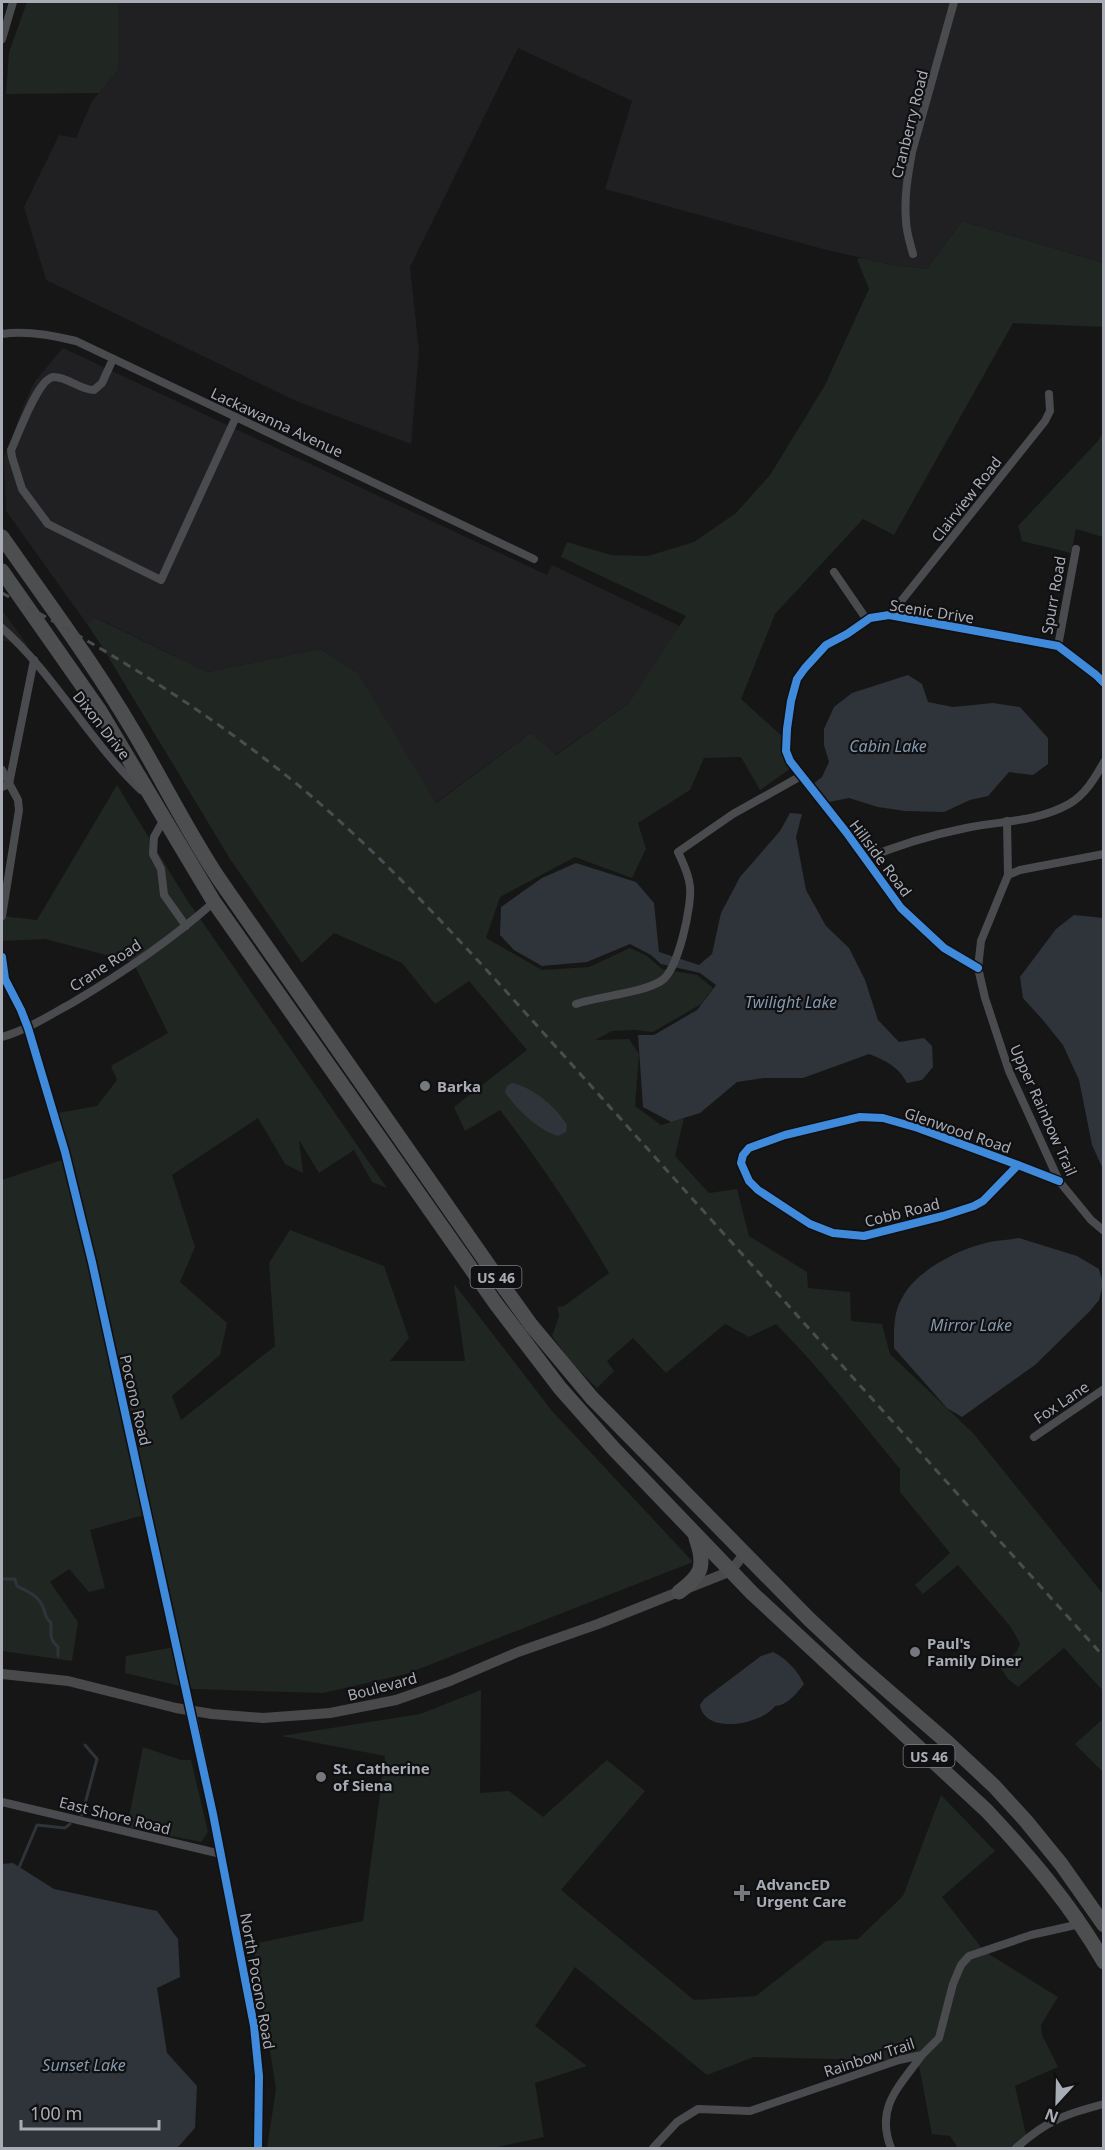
<svg xmlns="http://www.w3.org/2000/svg" width="1105" height="2150" font-family="'Noto Sans',sans-serif">
  <rect width="100%" height="100%" fill="#161616"/>
  <g fill="#202022">
    <polygon points="118,2 1103,2 1103,263 962,221 927,269 893,265 823,249 605,189 632,101 518,48 410,267 419,351 411,444 296,401 46,280 24,207 59,135 76,138 92,101 118,70"/>
    <polygon points="63,348 547,575 552,565 680,626 628,704 555,755 531,733 435,803 358,673 320,649 207,672 97,618 87,624 6,511 4,458 25,402 35,381"/>
    <polygon points="2,610 28,646 2,640"/>
  </g>
  <g fill="#202621">
    <polygon points="27,2 118,2 118,70 99,93 6,94 9,52"/>
    <path d="M 962,221 L 1103,263 L 1103,327 L 1013,323 L 894,535 L 863,519 L 775,614 L 741,699 L 783,737 L 790,769 L 760,790 L 741,757 L 704,758 L 690,790 L 638,823 L 646,849 L 632,878 L 575,857 L 500,897 L 486,938 L 542,970 L 589,967 L 630,948 L 647,956 L 662,969 L 697,975 L 713,988 L 701,1004 L 653,1032 L 634,1030 L 612,1031 L 595,1040 L 629,1039 L 639,1054 L 635,1106 L 661,1125 L 684,1118 L 675,1156 L 709,1193 L 737,1189 L 749,1236 L 807,1272 L 808,1288 L 850,1292 L 851,1321 L 882,1324 L 890,1354 L 973,1433 L 1103,1594 L 1103,1691 L 1064,1648 L 1018,1687 L 1008,1679 L 1001,1669 L 1017,1651 L 1020,1643 L 1010,1626 L 958,1565 L 923,1594 L 915,1585 L 950,1553 L 900,1492 L 900,1469 C 859,1420 821,1369 776,1324 L 749,1337 L 725,1324 L 666,1373 L 633,1338 L 607,1361 L 614,1371 L 597,1388 L 569,1360 L 552,1336 L 559,1316 L 557,1307 L 564,1306 L 609,1273 C 576,1216 540,1162 500,1110 L 465,1131 L 454,1107 L 527,1050 L 469,981 L 435,1004 L 402,963 L 334,933 L 302,963 L 230,859 L 103,648 L 87,624 L 96,618 L 207,672 L 320,649 L 358,673 L 436,803 L 531,733 L 556,755 L 628,704 L 686,616 L 561,557 L 567,542 L 611,555 L 648,556 L 694,542 L 736,513 L 770,475 L 824,387 L 869,289 L 857,259 L 862,258 L 893,265 L 927,269 Z"/>
    <polygon points="1103,432 1103,537 1076,529 1071,553 1022,541 1018,526 1098,441"/>
    <polygon points="117,785 185,897 387,1188 372,1182 354,1150 319,1173 299,1140 303,1173 285,1164 258,1118 172,1175 195,1247 180,1282 227,1323 220,1355 172,1396 181,1420 275,1346 269,1263 290,1230 384,1266 409,1338 390,1361 465,1361 454,1285 455,1285 552,1411 693,1562 406,1674 323,1693 193,1689 125,1673 126,1656 174,1647 144,1515 90,1530 105,1588 89,1592 69,1569 50,1582 78,1622 72,1661 2,1651 2,1180 62,1160 52,1114 97,1106 117,1080 111,1066 168,1033 133,962 45,939 2,941 2,916 37,920"/>
    <polygon points="481,1690 480,1793 509,1791 543,1817 607,1760 645,1791 561,1890 694,2000 756,1996 826,1941 858,1939 903,1896 941,1795 995,1851 942,1897 984,1951 1058,1997 1041,2025 1042,2035 1058,2067 1015,2086 1027,2139 1014,2148 958,2148 950,2136 932,2134 918,2061 754,2057 707,2075 575,1967 535,2026 587,2066 535,2083 544,2137 493,2148 267,2148 276,2089 253,1944 363,1921 385,1756 281,1736 420,1714"/>
    <polygon points="1103,1719 1103,1772 1075,1744"/>
    <polygon points="143,1747 181,1760 191,1760 208,1832 201,1842 127,1827"/>
  </g>
  <g fill="#2e343a">
    <polygon points="908,675 922,684 928,702 953,707 993,703 1020,707 1048,738 1048,764 1033,775 1009,772 988,796 970,800 944,812 905,811 878,807 849,798 829,802 813,784 822,777 829,762 824,745 824,729 834,707 852,693"/>
    <path d="M 790,813 L 802,814 L 796,837 L 806,890 L 826,926 L 849,948 L 865,980 L 878,1020 L 899,1042 L 924,1038 L 932,1046 L 933,1067 L 922,1080 L 907,1083 C 898,1066 886,1061 869,1054 L 803,1078 L 764,1078 L 737,1082 L 700,1113 L 671,1122 L 643,1107 L 638,1035 L 654,1035 L 697,1010 L 716,985 L 700,973 L 661,964 L 651,955 L 630,944 L 587,962 L 542,966 L 514,950 L 500,935 L 501,907 L 542,878 L 576,863 L 636,882 L 654,903 L 659,952 L 699,965 L 712,954 L 721,913 L 740,877 L 780,831 Z"/>
    <polygon points="1074,915 1103,918 1103,1169 1092,1145 1079,1080 1063,1045 1042,1019 1023,998 1020,977 1056,929"/>
    <path d="M 512,1083 C 534,1088 555,1106 567,1125 L 566,1132 L 558,1136 C 539,1131 516,1109 505,1092 L 507,1086 Z"/>
    <path d="M 1019,1238 L 1077,1256 L 1099,1269 L 1103,1284 L 1099,1300 L 1090,1311 L 1035,1365 L 962,1417 L 947,1408 L 894,1348 C 894,1331 893,1313 902,1298 C 915,1272 955,1251 982,1244 C 994,1240 1007,1240 1019,1238 Z"/>
    <path d="M 773,1652 C 787,1659 797,1670 804,1684 C 797,1693 788,1705 775,1706 C 763,1724 705,1736 700,1705 L 704,1699 L 761,1656 Z"/>
    <polygon points="13,1863 54,1889 157,1911 178,1939 180,1977 157,1988 167,2053 197,2086 195,2128 177,2148 2,2148 2,1864"/>
  </g>
  <g fill="none" stroke-linecap="round" stroke-linejoin="round">
    <g stroke="#2e343a" stroke-width="3">
      <path d="M 2,1579 L 15,1579 L 17,1586 C 27,1591 37,1595 42,1605 C 46,1613 44,1617 51,1623 C 51,1634 49,1639 58,1647 L 58,1656"/>
      <polyline points="82,1815 97,1759 85,1745"/>
      <polyline points="18,1870 37,1825 65,1828 70,1824"/>
    </g>
    <g stroke="#4a4b4e" stroke-width="8">
      <polyline points="2,39 13,2"/>
      <path d="M 913,254 C 910,243 906,231 906,220 C 904,197 908,174 912,152 L 954,2"/>
      <path d="M 2,334 C 26,330 52,335 76,341 L 534,559"/>
      <path d="M 113,359 L 102,383 L 94,390 C 80,390 68,377 54,377 C 38,377 18,436 11,450 L 12,457 L 22,489 L 48,524 L 161,580 L 236,417"/>
      <polyline points="834,572 867,620"/>
      <polyline points="892,616 902,600 1045,421 1050,411 1049,394"/>
      <path d="M 2,628 C 55,675 89,741 141,790"/>
      <polyline points="1058,646 1076,549"/>
      <polyline points="2,770 18,800 19,810 2,916"/>
      <polyline points="2,787 9,784 34,660"/>
      <polyline points="164,819 154,837 153,854 161,869 164,895 186,926"/>
      <polyline points="1007,821 1008,875"/>
      <polyline points="1104,854 1020,870 1008,875 981,941 978,968 985,998 1009,1071 1059,1181 1091,1220 1104,1231"/>
      <path d="M 865,859 C 898,845 931,835 966,828 C 1000,821 1037,822 1069,804 C 1085,795 1095,778 1104,762"/>
      <polyline points="2,957 5,979 21,1010 28,1028 65,1152 92,1262 191,1710"/>
      <polyline points="978,968 944,948 901,908 846,832 790,761 786,751 787,729 791,701 797,679 805,668 826,645 847,634 870,618 889,615 1058,646 1096,675 1104,683"/>
      <path d="M 576,1004 C 600,996 642,993 661,981 C 678,971 692,906 690,887 C 689,874 683,863 678,852 L 733,814 L 801,776"/>
      <path d="M 2,1037 C 27,1030 48,1016 72,1003 C 121,974 171,940 214,902"/>
      <polyline points="1018,1165 983,1201 974,1206 943,1216 864,1236 833,1233 810,1224 758,1190 749,1181 741,1163 743,1155 749,1148 785,1135 860,1117 883,1118 918,1128 1018,1165 1059,1181"/>
      <polyline points="1034,1437 1104,1389"/>
      <polyline points="2,1802 221,1854"/>
      <polyline points="653,2148 677,2122 698,2109 750,2111 899,2060 922,2055 939,2038 953,1984 961,1965 969,1956 1031,1935 1080,1924"/>
      <path d="M 891,2148 C 875,2107 899,2087 922,2055"/>
      <path d="M 1016,2148 C 1046,2121 1065,2114 1104,2104"/>
    </g>
    <g stroke="#49494c" stroke-width="10">
      <polyline points="2,1674 68,1681 176,1708 212,1714 263,1718 330,1713 396,1700 450,1681 518,1652 598,1624 731,1571 744,1554"/>
      <polyline points="191,1710 213,1814 254,2026 259,2076 258,2148"/>
    </g>
    <g stroke="#4c4e50" stroke-width="15">
      <path d="M 2,537 C 46,600 93,663 132,729 C 162,779 187,831 219,879 L 503,1286 L 531,1325 L 592,1398 L 809,1619 L 857,1664 L 948,1743 L 994,1786 L 1026,1821 L 1061,1864 L 1104,1925"/>
      <path d="M 2,571 L 100,711 L 214,902 L 496,1304 L 560,1388 L 614,1449 L 752,1593 L 987,1811 C 1030,1857 1072,1906 1104,1962"/>
      <path d="M 679,1592 C 702,1575 706,1566 696,1538"/>
    </g>
    <path stroke="#4b4c4f" stroke-width="3" stroke-dasharray="8 6" stroke-linecap="butt" d="M 2,593 C 106,649 206,710 298,785 C 373,847 439,918 504,989 L 1104,1657"/>
    <defs>
      <g id="cycleway">
        <polyline points="2,957 5,979 21,1010 28,1028 65,1152 92,1262 213,1814 254,2026 259,2076 258,2148"/>
        <polyline points="978,968 944,948 901,908 846,832 790,761 786,751 787,729 791,701 797,679 805,668 826,645 847,634 870,618 889,615 1058,646 1096,675 1104,683"/>
        <polyline points="1018,1165 983,1201 974,1206 943,1216 864,1236 833,1233 810,1224 758,1190 749,1181 741,1163 743,1155 749,1148 785,1135 860,1117 883,1118 918,1128 1018,1165 1059,1181"/>
      </g>
    </defs>
    <use href="#cycleway" stroke="#101012" stroke-width="11"/>
    <use href="#cycleway" stroke="#408adc" stroke-width="8"/>
  </g>
  <g fill="#75787d" stroke="#101012" stroke-width="2">
    <circle cx="425" cy="1086" r="6"/>
    <circle cx="915" cy="1652" r="6"/>
    <circle cx="321" cy="1777" r="6"/>
    <path d="M739 1884h6v6h6v6h-6v6h-6v-6h-6v-6h6z"/>
  </g>
  <g text-anchor="middle" dominant-baseline="central" stroke-width="4.5" stroke-linejoin="round" paint-order="stroke">
    <g fill="#101012" stroke="#7a7d84" stroke-width="1.5">
      <rect x="470.5" y="1266" width="51" height="22" rx="4.5"/>
      <rect x="903.5" y="1745" width="51" height="22" rx="4.5"/>
    </g>
    <g font-size="14" font-weight="bold" fill="#a8acb5">
      <text x="496" y="1277">US 46</text>
      <text x="929" y="1756">US 46</text>
    </g>
    <g font-size="15" fill="#a8acb5" stroke="#101012">
      <text transform="translate(909 124) rotate(-76)">Cranberry Road</text>
      <text transform="translate(277 422) rotate(25)">Lackawanna Avenue</text>
      <text transform="translate(966 499) rotate(-52)">Clairview Road</text>
      <text transform="translate(1053 595) rotate(-80)">Spurr Road</text>
      <text transform="translate(932 611) rotate(9)">Scenic Drive</text>
      <text transform="translate(102 725) rotate(52)">Dixon Drive</text>
      <text transform="translate(881 858) rotate(53)">Hillside Road</text>
      <text transform="translate(105 965) rotate(-33)">Crane Road</text>
      <text transform="translate(1044 1110) rotate(66)">Upper Rainbow Trail</text>
      <text transform="translate(958 1130) rotate(19)">Glenwood Road</text>
      <text transform="translate(902 1212) rotate(-14)">Cobb Road</text>
      <text transform="translate(136 1400) rotate(77)">Pocono Road</text>
      <text transform="translate(1061 1402) rotate(-34)">Fox Lane</text>
      <text transform="translate(382 1686) rotate(-15)">Boulevard</text>
      <text transform="translate(115 1815) rotate(14)">East Shore Road</text>
      <text transform="translate(258 1981) rotate(80)">North Pocono Road</text>
      <text transform="translate(869 2057) rotate(-18)">Rainbow Trail</text>
    </g>
    <g font-size="15" font-weight="bold" fill="#a8acb5" stroke="#101012" text-anchor="start">
      <text x="437" y="1086">Barka</text>
      <text x="927" y="1643">Paul's<tspan x="927" dy="17">Family Diner</tspan></text>
      <text x="333" y="1768">St. Catherine<tspan x="333" dy="17">of Siena</tspan></text>
      <text x="756" y="1884">AdvancED<tspan x="756" dy="17">Urgent Care</tspan></text>
    </g>
    <g font-size="16" font-style="italic" fill="#8398ad" stroke="#101012">
      <text x="888" y="746">Cabin Lake</text>
      <text x="791" y="1002">Twilight Lake</text>
      <text x="971" y="1325">Mirror Lake</text>
      <text x="84" y="2065">Sunset Lake</text>
    </g>
  </g>
  <rect width="1105" height="2150" fill="none" stroke="#a8acb5" stroke-width="6"/>
  <g transform="translate(1057 2102) rotate(202)" stroke="#101012" stroke-width="4.5" paint-order="stroke">
  <path d="M0-4.5L10 22L0 15L-10 22Z" fill="#a8acb5"/>
  <text y="-9" font-size="16" font-weight="bold" text-anchor="middle" fill="#a8acb5">N</text>
  </g>
  <path d="M21 2120v9h138v-9" fill="none" stroke="#a8acb5" stroke-width="3"/>
  <text x="30" y="2120" font-size="18" fill="#a8acb5" stroke="#101012" stroke-width="4.5" paint-order="stroke">100 m</text>
</svg>
